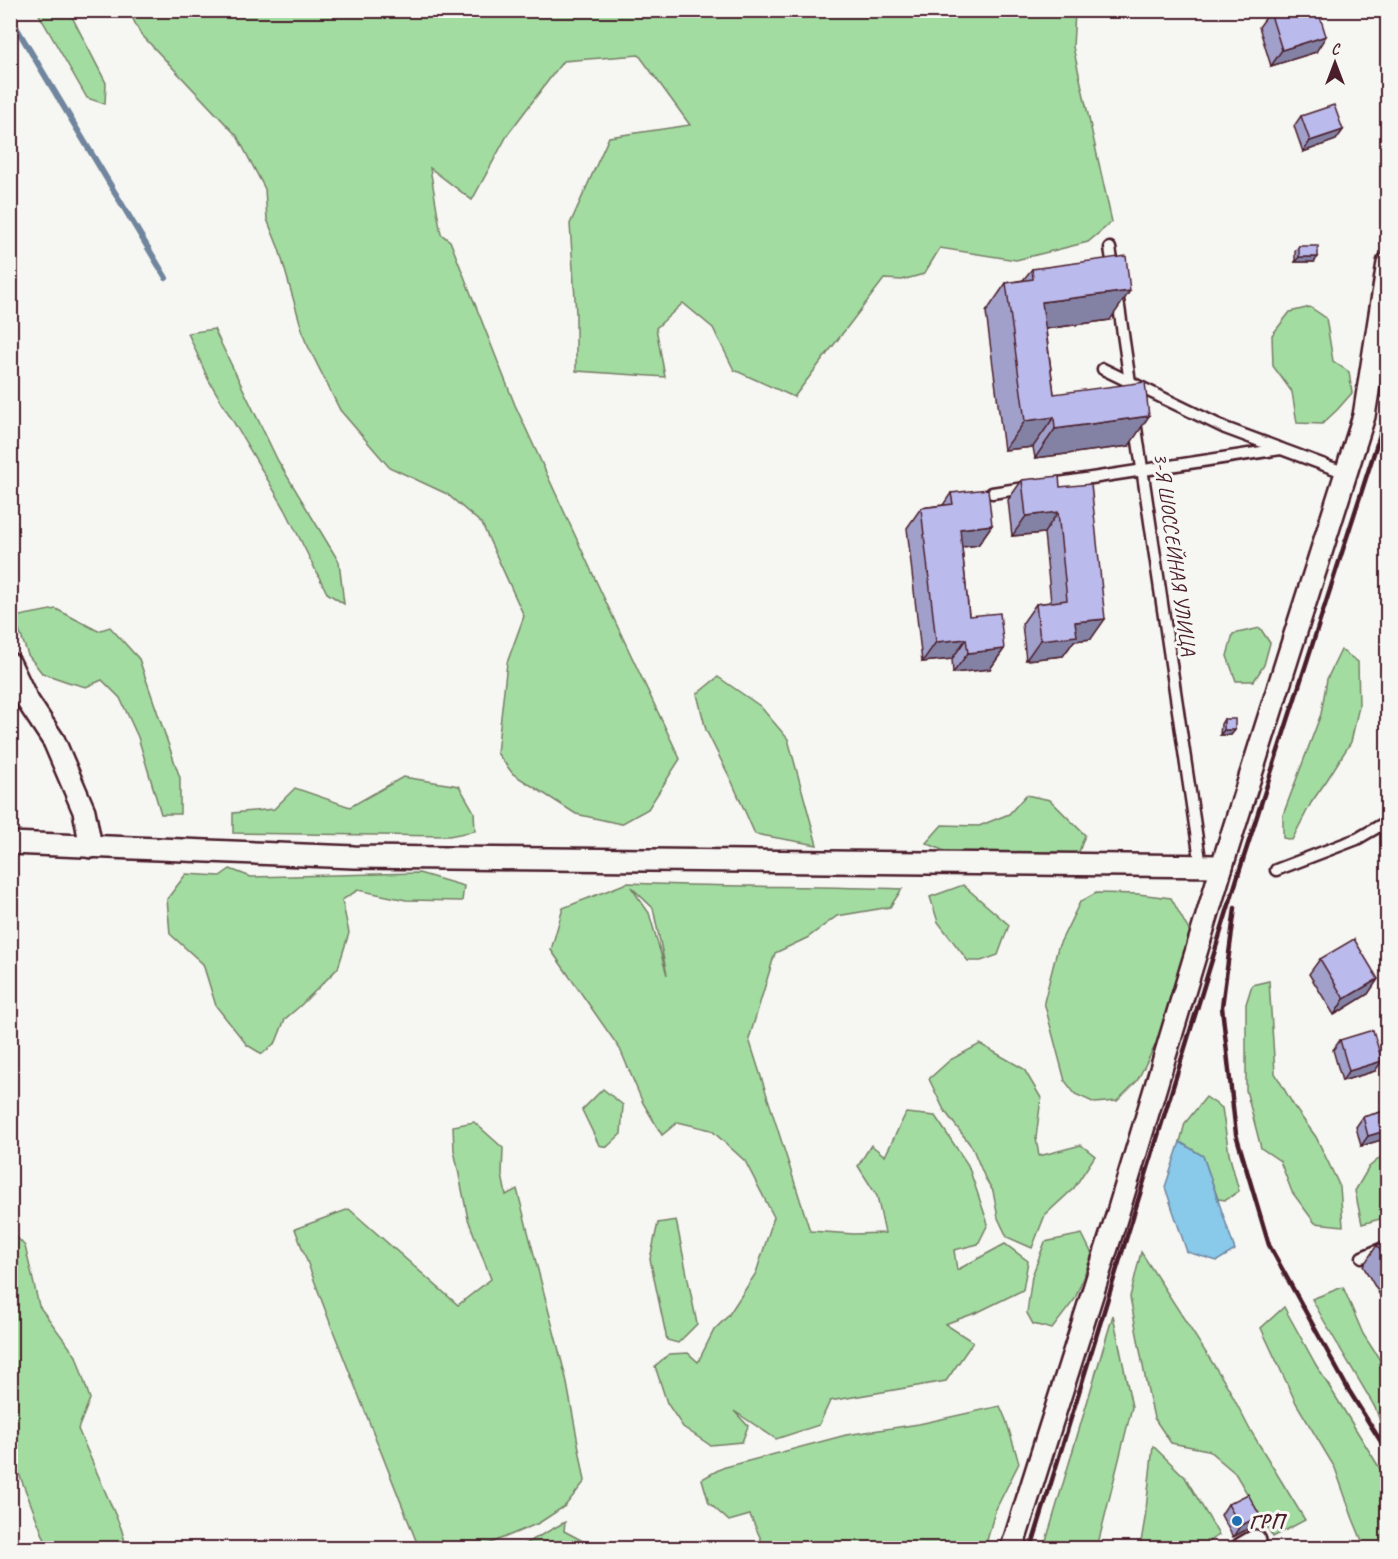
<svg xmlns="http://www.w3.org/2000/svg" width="1398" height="1559" font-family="Caveat,sans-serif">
  <rect width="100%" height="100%" fill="#f6f6f2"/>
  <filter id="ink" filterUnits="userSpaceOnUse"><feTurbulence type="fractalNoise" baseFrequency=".0167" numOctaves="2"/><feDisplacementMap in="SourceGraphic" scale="12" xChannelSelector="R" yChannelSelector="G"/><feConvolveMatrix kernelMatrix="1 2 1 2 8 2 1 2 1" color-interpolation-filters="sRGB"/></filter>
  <g filter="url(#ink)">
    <g fill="#a2dca1" stroke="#767e66" stroke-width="1.5" fill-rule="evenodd">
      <polygon points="37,11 69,11 106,83 105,104 87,98"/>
      <polygon points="129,11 1075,11 1073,47 1112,222 1088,242 1016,260 940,248 924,274 902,280 884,279 794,397 734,370 713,328 683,303 656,328 665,377 576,371 576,313 570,224 609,137 690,125 639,55 563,61 508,134 472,200 430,168 441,234 450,241 515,405 596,581 680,759 648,809 621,824 576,814 513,774 497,753 507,663 524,616 482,524 447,494 389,467 340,410 305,340 279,249 267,219 265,189 237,136 140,33"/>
      <polygon points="1310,307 1326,318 1333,361 1349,372 1352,393 1337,410 1322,424 1297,423 1292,392 1273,366 1272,335 1290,312"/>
      <polygon points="214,329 278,461 339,562 344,604 327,593 285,509 208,379 188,333"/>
      <polygon points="56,609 98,631 110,627 139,659 180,778 180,814 161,814 138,737 120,698 102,680 86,687 68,682 42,673 28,655 14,617"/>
      <polygon points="1260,628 1270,643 1264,665 1254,681 1236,681 1227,656 1233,634"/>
      <polygon points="1341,650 1358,662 1359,706 1351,742 1327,780 1311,803 1292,840 1283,838 1283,815 1321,714 1327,679"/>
      <polygon points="718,677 760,706 788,739 817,845 755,834 732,782 706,730 697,694"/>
      <polygon points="403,777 459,786 474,812 475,831 449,836 233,833 233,813 274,809 295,788 350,807"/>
      <polygon points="1026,795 1050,800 1085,835 1079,852 1057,858 949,853 926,843 942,825 979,826 1009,814"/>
      <polygon points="230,869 251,877 419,873 464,886 462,901 406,900 358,890 342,900 349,933 338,968 300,1006 285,1019 276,1042 262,1054 247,1045 216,1006 203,964 170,934 167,899 186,874 220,876"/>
      <path d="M 627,883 C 719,887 810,886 902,889 L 890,907 L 837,916 L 807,938 L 775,953 L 749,1039 L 810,1231 L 854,1234 L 885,1233 L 877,1196 L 858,1166 L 871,1145 L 885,1156 L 906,1113 L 935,1116 L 968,1165 L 988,1224 L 978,1244 L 954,1250 L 957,1270 L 1005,1244 L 1028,1261 L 1023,1290 L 978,1312 L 945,1324 L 973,1342 L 946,1381 L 830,1401 L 819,1425 L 776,1439 L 734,1411 L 748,1426 L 742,1442 L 710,1445 L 683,1427 L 667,1403 L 655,1366 L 669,1354 L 688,1353 L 698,1362 L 714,1330 L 728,1316 L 756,1273 L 774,1217 L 745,1161 L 711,1130 L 678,1122 L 662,1135 L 643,1103 L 620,1049 L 551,950 L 563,908 ZM 631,887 L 653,908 L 667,975 L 649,913 Z"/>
      <polygon points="963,885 1009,925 998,955 981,961 968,961 938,922 930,897"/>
      <polygon points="1096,893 1138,894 1171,898 1193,938 1172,991 1158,1040 1137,1081 1117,1101 1095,1103 1075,1094 1065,1081 1044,1002 1058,947 1080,902"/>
      <polygon points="1269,981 1275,1073 1295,1108 1316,1137 1340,1187 1343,1226 1315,1223 1292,1192 1280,1161 1261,1148 1246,1090 1246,1004 1252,985"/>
      <polygon points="980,1044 1024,1069 1041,1098 1036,1138 1039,1156 1081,1145 1095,1156 1074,1188 1045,1215 1032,1248 1007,1237 998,1218 993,1191 985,1178 972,1147 944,1110 929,1079 950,1060"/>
      <polygon points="603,1089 623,1105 621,1134 607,1147 599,1145 582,1110"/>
      <polygon points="1206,1097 1222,1108 1229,1154 1239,1191 1226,1200 1218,1199 1203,1156 1180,1142 1185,1123"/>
      <polygon points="474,1122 503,1148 502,1175 506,1195 517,1189 566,1378 585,1481 565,1506 539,1523 479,1548 419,1548 332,1328 295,1229 349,1209 458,1305 491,1279 468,1219 454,1150 453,1126"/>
      <polygon points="1386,1153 1388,1154 1387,1217 1362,1224 1355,1191 1369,1167"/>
      <polygon points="676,1220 697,1324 678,1343 667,1340 650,1259 658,1223"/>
      <polygon points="10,1230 25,1246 39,1306 76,1356 90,1399 78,1429 121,1528 127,1548 48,1548 11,1453"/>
      <polygon points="1082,1234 1092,1254 1075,1299 1052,1329 1033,1324 1027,1313 1032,1276 1045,1242"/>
      <polygon points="1141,1252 1228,1387 1249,1428 1305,1520 1273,1537 1235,1473 1208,1450 1171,1443 1154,1418 1146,1382 1130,1297"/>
      <path d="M 1343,1287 L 1363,1334 L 1387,1371 L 1387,1439 C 1380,1428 1380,1415 1373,1404 C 1353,1369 1331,1335 1312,1299 Z"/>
      <polygon points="1284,1307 1316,1365 1387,1480 1387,1548 1365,1548 1353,1519 1335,1468 1296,1403 1261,1328"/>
      <polygon points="1113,1315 1132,1407 1097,1548 1044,1548"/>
      <polygon points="1000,1406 1006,1420 1019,1463 995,1511 985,1548 765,1548 750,1515 729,1521 709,1503 702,1479 722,1468 846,1435 919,1424"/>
      <polygon points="1153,1446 1185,1477 1219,1535 1198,1548 1140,1548 1145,1518"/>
      <polygon points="565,1522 564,1531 596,1548 514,1548 525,1544"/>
    </g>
    <polygon fill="#89c9ea" stroke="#70859e" stroke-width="1.5" points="1180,1142 1203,1156 1235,1250 1217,1261 1187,1252 1165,1187"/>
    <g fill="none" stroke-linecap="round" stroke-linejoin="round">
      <polyline stroke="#70859e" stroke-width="6" points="10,17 166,278"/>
      <defs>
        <g id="lane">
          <polyline points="1110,248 1114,272"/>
          <polyline points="1117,293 1132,396"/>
          <polyline points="1103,369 1225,428 1346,473"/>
          <polyline points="1135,421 1201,866"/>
          <polyline points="1046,485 1281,449"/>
          <polyline points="992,493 1030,487"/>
          <polyline points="1276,870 1357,839 1388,821"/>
          <polyline points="1362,1257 1388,1246"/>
        </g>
        <g id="street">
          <polyline points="10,664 27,700 54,741 84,811 91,847"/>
          <polyline points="10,843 354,857 1222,866"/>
          <polyline points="1012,1548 1116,1219 1222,866 1364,416 1388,263"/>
          <polyline points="1243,1548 1255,1541"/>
        </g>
      </defs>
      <use href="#lane" stroke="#4a1f2b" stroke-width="15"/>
      <use href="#street" stroke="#4a1f2b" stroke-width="26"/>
      <use href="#lane" stroke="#f6f6f2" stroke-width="10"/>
      <use href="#street" stroke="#f6f6f2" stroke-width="21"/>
      <g stroke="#4a1f2b" stroke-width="4.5">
        <polyline points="1235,908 1222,1007 1236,1134 1269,1245 1348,1389 1388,1453"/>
        <polyline points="1031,1548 1240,869 1384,422 1388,401"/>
      </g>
    </g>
    <g fill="#a1a0cb" stroke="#4a1f2b" stroke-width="1.5">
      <polygon points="1270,12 1316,52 1271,66 1259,27"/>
      <polygon points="1301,116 1343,130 1336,140 1303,152 1294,126"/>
      <polygon points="1299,246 1314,262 1295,262 1295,251"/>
      <polygon points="1032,269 1110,320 1046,329 1054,394 1129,446 1035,458 1033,447 1004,450 986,312 1006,283 1023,280"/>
      <polygon points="1022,480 1060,487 1091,639 1074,641 1063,656 1026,660 1022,624 1036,604 1051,602 1044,533 1012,536 1008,500"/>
      <polygon points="951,493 992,525 978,545 962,547 969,616 1004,649 990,669 953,673 952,659 922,662 907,528 921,508 943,505"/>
      <polygon points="1224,719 1235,730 1231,735 1220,735 1221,724"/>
      <polygon points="1320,959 1378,979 1368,994 1334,1015 1309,974"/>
      <polygon points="1340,1040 1375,1071 1342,1081 1333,1050"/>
      <polygon points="1388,1110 1388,1138 1361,1146 1356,1127 1363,1117"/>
      <polygon points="1388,1240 1388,1309 1363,1266 1377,1245"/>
      <polygon points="1228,1504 1253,1526 1233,1537 1221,1515"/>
    </g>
    <g fill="#8382a5" stroke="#4a1f2b" stroke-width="1.5">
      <polygon points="1326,36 1316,52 1271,66 1282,50"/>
      <polygon points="1343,130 1336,140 1303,152 1310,141"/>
      <polygon points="1299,257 1318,257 1314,262 1295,262"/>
      <polygon points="1130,291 1110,320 1022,332 1042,302"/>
      <polygon points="1149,416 1129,446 1035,458 1055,429"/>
      <polygon points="1054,417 1033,447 1004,450 1025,421"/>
      <polygon points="1058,512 1044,533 1012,536 1026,516"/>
      <polygon points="992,525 978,545 946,549 960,529"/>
      <polygon points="1105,619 1091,639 1074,641 1063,656 1026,660 1040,640 1075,622"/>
      <polygon points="966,639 952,659 922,662 936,642"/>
      <polygon points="1004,649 990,669 953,673 968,653"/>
      <polygon points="1224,730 1235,730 1231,735 1220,735"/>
      <polygon points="1378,979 1368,994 1334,1015 1344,999"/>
      <polygon points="1382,1061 1375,1071 1342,1081 1349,1071"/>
      <polygon points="1388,1130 1388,1138 1361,1146 1368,1136"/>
      <polygon points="1260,1516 1253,1526 1233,1537 1240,1526"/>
    </g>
    <g fill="#bbbaec" stroke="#4a1f2b" stroke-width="1.5">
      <polygon points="1274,10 1318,10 1326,36 1282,50 1270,12"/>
      <polygon points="1334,105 1343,130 1310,141 1301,116"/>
      <rect x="1299" y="246" width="19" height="11"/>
      <polygon points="1126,256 1130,291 1042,302 1054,394 1145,382 1149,416 1055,429 1054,417 1025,421 1006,283 1033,279 1032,269"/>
      <polygon points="1059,476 1060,487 1091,484 1105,619 1075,622 1077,636 1040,640 1036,604 1067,600 1058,512 1026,516 1022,480"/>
      <polygon points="988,489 992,525 960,529 969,616 1000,613 1004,649 968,653 966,639 936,642 921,508 953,504 951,493"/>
      <rect x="1224" y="719" width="11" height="11"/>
      <polygon points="1354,939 1378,979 1344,999 1320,959"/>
      <polygon points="1373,1030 1382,1061 1349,1071 1340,1040"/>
      <polygon points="1388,1110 1388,1130 1368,1136 1363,1117"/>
      <polygon points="1388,1240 1388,1264 1377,1245"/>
      <polygon points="1248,1494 1260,1516 1240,1526 1228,1504"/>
    </g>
  </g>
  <circle fill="#1f6fb2" stroke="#f6f6f2" stroke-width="2" cx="1237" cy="1521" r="6"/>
  <g text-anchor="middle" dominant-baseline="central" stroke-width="6" stroke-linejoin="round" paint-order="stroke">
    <g font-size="21" fill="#4a1f2b" stroke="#f6f6f2">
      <text transform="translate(1175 554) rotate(82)">3-Я ШОССЕЙНАЯ УЛИЦА</text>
    </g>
    <g font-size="21" font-weight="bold" fill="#4a1f2b" stroke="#f6f6f2" text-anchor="start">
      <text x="1249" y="1521">ГРП</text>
    </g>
  </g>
  <rect width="1398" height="1559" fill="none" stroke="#f6f6f2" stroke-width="36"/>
  <rect x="18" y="18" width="1362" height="1523" fill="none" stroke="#4a1f2b" stroke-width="2" filter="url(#ink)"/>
  <g transform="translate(1335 63)" stroke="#f6f6f2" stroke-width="4.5" paint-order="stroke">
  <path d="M0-4.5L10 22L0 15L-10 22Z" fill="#4a1f2b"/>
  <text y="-9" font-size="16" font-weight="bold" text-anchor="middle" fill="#4a1f2b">С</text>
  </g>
</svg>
